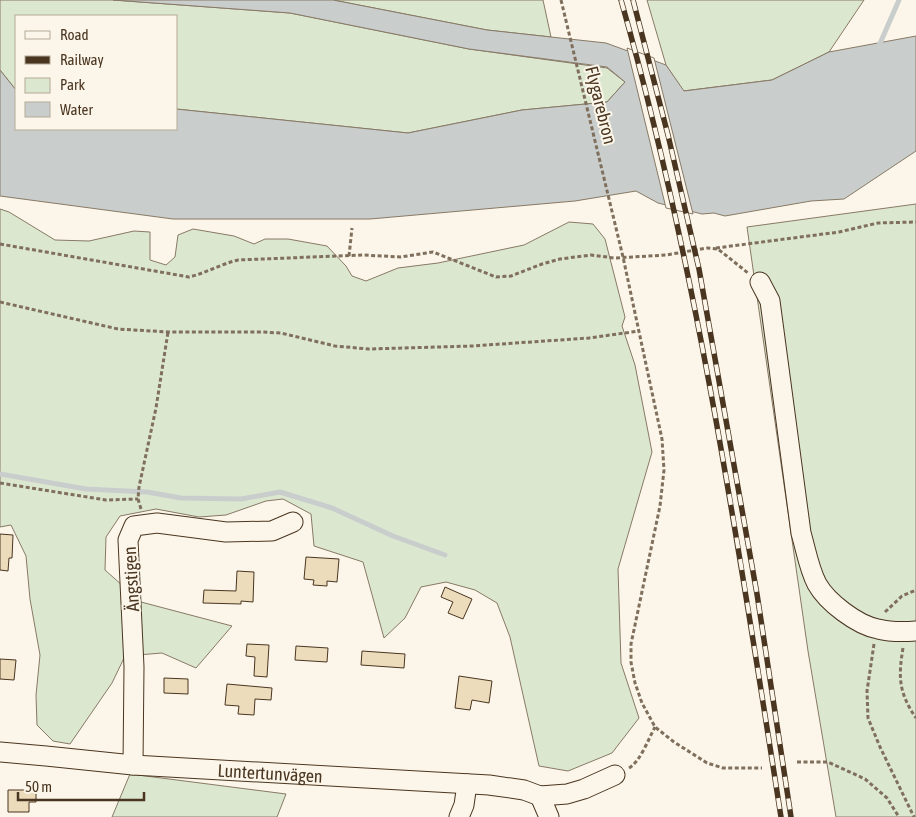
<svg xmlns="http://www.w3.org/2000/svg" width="916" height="817" font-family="'Asap Condensed',sans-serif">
  <rect width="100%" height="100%" fill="#fbf6e9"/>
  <g fill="#dce7d0" stroke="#887966">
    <polygon points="0,0 113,0 290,13 469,49 607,68 625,82 607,102 522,110 408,133 176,109 176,16 16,16 16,90 0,70"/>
    <polygon points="333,0 543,0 551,37 487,30"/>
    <polygon points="647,0 864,0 829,52 772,80 683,91 666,65"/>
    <polygon points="916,204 916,817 836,817 808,651 747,227"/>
    <polygon points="0,209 9,212 55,240 89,241 134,231 150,232 150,260 166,265 175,257 178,235 193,229 234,236 254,244 265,239 288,239 327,246 346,266 352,276 366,281 398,268 438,263 524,245 569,222 593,224 605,239 625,317 622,326 635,365 652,452 618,569 621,663 639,718 612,753 568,771 539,766 510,637 497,603 475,590 446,582 421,587 405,618 384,638 363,562 314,546 311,514 283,499 266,501 226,515 199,517 156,509 120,516 106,537 105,570 141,602 232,626 196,668 162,653 125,656 112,683 70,744 53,741 37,725 36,695 40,655 30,599 26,556 11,525 0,527"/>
    <polygon points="130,774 286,794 277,817 112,817"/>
  </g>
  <polygon fill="#c9cecd" stroke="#887966" points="113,0 333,0 487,30 606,43 666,65 684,91 772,80 829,52 916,36 916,151 844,199 811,201 725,216 714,213 702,214 658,203 636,191 575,201 370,219 173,219 0,196 0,70 16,90 16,129 176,129 176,109 408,133 522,110 607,102 625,82 607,67 469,49 290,13"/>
  <polygon fill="#fbf6e9" stroke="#887966" points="627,48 654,58 693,214 666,208"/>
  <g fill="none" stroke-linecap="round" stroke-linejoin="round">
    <g stroke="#c9cecd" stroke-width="5">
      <polyline points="878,48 899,0"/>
      <polyline points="0,474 86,489 147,492 181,498 241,499 280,492 332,508 393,536 445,555"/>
    </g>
  </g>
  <g fill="#ecdcbc" stroke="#4a3520">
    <polygon points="0,534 13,535 12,558 9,558 8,571 0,570"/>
    <polygon points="306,557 339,559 337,582 327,581 327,586 313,585 314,580 304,579"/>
    <polygon points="237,571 254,572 253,602 241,601 241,604 203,603 204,590 236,591"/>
    <polygon points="445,587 472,599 463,619 448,613 453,602 441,597"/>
    <polygon points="247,644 269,645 267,677 254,676 255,657 246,656"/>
    <polygon points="296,646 328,648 327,662 295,660"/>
    <polygon points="362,651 405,654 404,668 361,665"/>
    <polygon points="0,659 16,660 14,680 0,679"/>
    <polygon points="459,676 492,681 489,703 472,700 470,710 455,708"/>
    <polygon points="164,678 188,679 188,694 164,693"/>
    <polygon points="227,684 272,688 271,700 255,699 254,715 238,714 239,706 225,705"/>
    <polygon points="8,790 36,790 36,802 29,802 29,812 8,812"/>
  </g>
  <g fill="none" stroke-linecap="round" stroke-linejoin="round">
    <defs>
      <g id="minor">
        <path d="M 760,282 L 770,301 L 801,533 C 806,550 809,569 817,584 C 827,602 857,625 878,629 C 890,632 904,632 916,631"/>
        <path id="s1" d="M 0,752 L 46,756 L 133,765 L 489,785 L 524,790 L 540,796"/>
        <polyline points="133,765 134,667 128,540 134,526 157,523 226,532 272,531 293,522"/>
        <polyline points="540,796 567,794 584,789 615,775"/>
        <polyline points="540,796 549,817"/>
        <polyline points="459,817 464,805 467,784"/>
      </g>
    </defs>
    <use href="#minor" stroke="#4a3520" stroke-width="21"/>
    <g stroke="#7f6f5c" stroke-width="3" stroke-dasharray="4 2.5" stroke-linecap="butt">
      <polyline points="561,0 623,257 662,439 664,470 660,506 631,644 631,662 635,683 642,703 655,727 674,742 707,763 723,768 762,768"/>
      <path d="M 0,244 L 189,277 C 206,273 221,264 238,260 L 363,255 L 401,257 L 433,252 L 496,277 L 511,276 L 542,264 L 560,259 L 591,255 L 614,258 L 666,255 L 707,248 L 718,249 L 748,273"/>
      <polyline points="716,248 839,232 878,223 916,222"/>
      <polyline points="349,256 352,228"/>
      <polyline points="0,302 118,329 168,332 261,332 281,333 335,346 369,349 472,346 589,338 639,331"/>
      <polyline points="0,483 106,500 138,499"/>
      <polyline points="141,509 138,499 139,487 156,408 168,332"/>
      <polyline points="885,612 902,596 916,590"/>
      <polyline points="874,644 867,691 868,718 880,747 914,817"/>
      <path d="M 903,648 C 898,678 899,693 916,718"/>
      <polyline points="797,762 828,762 865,779 887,798 899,817"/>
      <path d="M 629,768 C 640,762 649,738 655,727"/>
    </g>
    <use href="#minor" stroke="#fbf6e9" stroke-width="19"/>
    <defs>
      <g id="rail">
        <path d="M 621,0 C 697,267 738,543 781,817"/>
        <polyline points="633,0 668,135 699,269 757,594 791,817"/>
      </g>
    </defs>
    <use href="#rail" stroke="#4a3520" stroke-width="5.5"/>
    <use href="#rail" stroke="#fbf6e9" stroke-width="4" stroke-dasharray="11" stroke-linecap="butt"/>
  </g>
  <g text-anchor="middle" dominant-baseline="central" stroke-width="4" stroke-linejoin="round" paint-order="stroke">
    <g font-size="18" fill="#4a3520" stroke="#fbf6e9">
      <text transform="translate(601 105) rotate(76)">Flygarebron</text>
      <text transform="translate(131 579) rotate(-93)">Ängstigen</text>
      <text stroke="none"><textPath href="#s1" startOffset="271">Luntertunvägen</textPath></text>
    </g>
  </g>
  <rect x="15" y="15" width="162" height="115" fill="#fbf6e9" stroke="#b4a999"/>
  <rect x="25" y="31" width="25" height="8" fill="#fbf6e9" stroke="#b4a999"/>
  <text x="60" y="40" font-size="15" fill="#4a3520">Road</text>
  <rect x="25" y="56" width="25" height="8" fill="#4a3520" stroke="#b4a999"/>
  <text x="60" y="65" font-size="15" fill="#4a3520">Railway</text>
  <rect x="25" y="78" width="25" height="15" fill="#dce7d0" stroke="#b4a999"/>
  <text x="60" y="90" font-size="15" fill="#4a3520">Park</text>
  <rect x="25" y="102" width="25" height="15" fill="#c9cecd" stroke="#b4a999"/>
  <text x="60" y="115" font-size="15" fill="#4a3520">Water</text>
  <path d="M18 792v8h126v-8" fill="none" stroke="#4a3520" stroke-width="2.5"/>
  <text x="25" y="792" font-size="15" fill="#4a3520" stroke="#fbf6e9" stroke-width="4" paint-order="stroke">50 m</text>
</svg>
